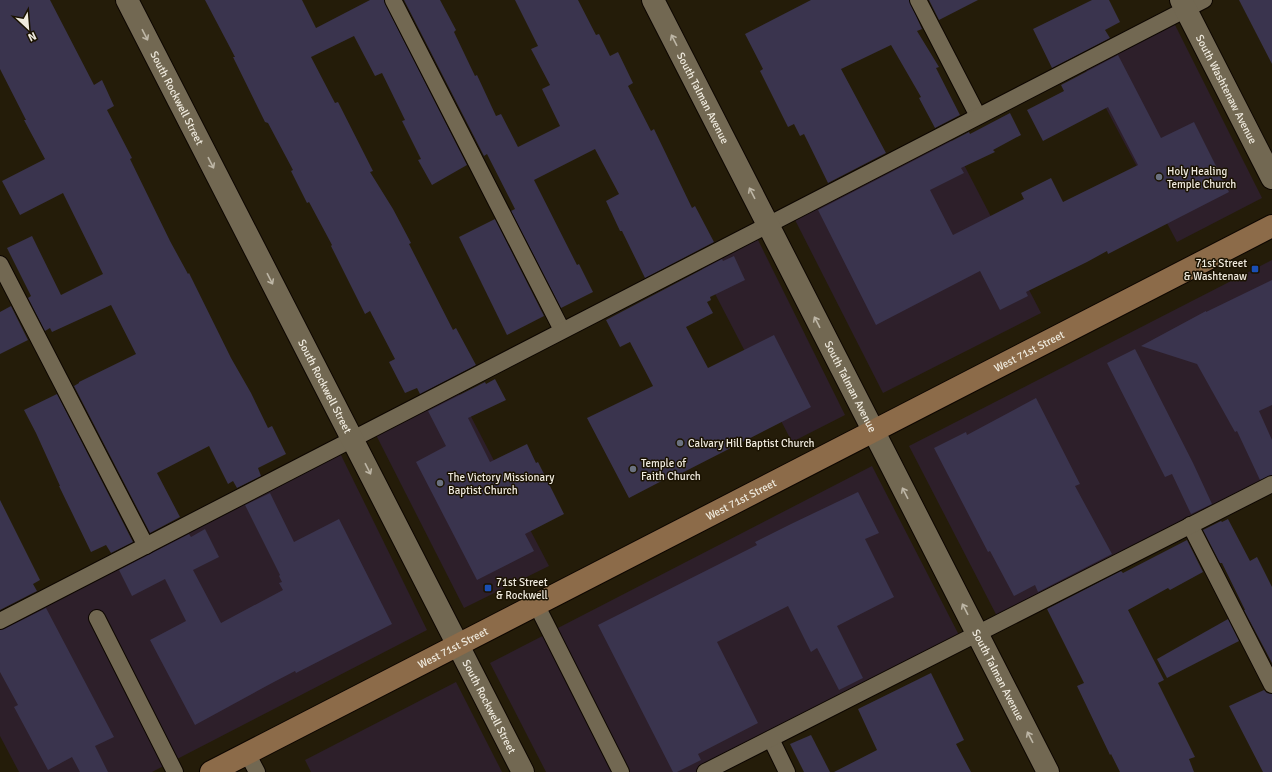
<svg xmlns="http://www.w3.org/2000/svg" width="1272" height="772" font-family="Signika,sans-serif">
  <rect width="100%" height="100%" fill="#241c09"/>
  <g fill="#2d1f2a">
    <polygon points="1171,17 1262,198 1177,242 1082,63"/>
    <polygon points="947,132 1041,313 883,393 791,212"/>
    <polygon points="754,232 845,415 792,442 698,261"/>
    <polygon points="1272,260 1272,484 1000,622 909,446"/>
    <polygon points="455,386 549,566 464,608 373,429"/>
    <polygon points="337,447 427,630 152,772 19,772 0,736 0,621"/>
    <polygon points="872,466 962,641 705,772 546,772 490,663"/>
    <polygon points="456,682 502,772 311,772 305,760"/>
  </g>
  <g fill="#3a344e">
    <polygon points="0,0 50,0 94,85 102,80 114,106 107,110 132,158 130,159 170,241 188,274 189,273 231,358 251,393 268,428 272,426 286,454 258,468 261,476 237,488 233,481 228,484 209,446 157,473 180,517 150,533 74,386 79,383 79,382 136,354 111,305 52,332 50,328 45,331 28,298 31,296 7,248 32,236 61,295 103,274 63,193 20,215 2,181 45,159 24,120 26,120 0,69"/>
    <polygon points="205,0 302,0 316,28 370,0 384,0 385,4 467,165 432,185 418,160 421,159 402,121 405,120 382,73 375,76 354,36 311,57 335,103 338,102 373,171 370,172 393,209 411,243 409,244 453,330 456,328 476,365 420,394 417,388 405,393 389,362 395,359 370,311 365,314 331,246 332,245 309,202 307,203 291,171 293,170 268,123 265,122 233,57 235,57"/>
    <polygon points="404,0 440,0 456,30 454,32 475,76 477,75 496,116 501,114 518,147 560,126 542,89 550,85 531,49 538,46 515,0 578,0 596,35 599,34 610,56 618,52 633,83 628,86 651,131 654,129 692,208 695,206 714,242 645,278 622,231 620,231 606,201 619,194 595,149 534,180 577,265 579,264 593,292 561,308 511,211 515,209 487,154 484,156"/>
    <polygon points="811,0 909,0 922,29 917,31 939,67 936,68 960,115 935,128 919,98 921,97 891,45 841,69 886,153 828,183 804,134 800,136 794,124 788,127 760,71 763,69 745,34"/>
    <polygon points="929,0 978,0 939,20"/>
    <polygon points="1092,0 1109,0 1120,22 1105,30 1110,38 1052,68 1033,29"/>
    <polygon points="1239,0 1272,0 1272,64"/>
    <polygon points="1118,55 1161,138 1194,122 1229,192 1108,254 1107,251 1087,262 1026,292 1028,296 1000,310 980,271 876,325 818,210 969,132 970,134 1010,113 1021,135 993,150 995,152 961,168 964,173 930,190 953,235 1024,199 1021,193 1051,178 1063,202 1138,165 1108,107 1043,141 1027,110 1064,91 1061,85"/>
    <polygon points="495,219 544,316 507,335 459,237"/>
    <polygon points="734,256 745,280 710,297 711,300 707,302 713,313 686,327 708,368 774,335 811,407 678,475 677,473 629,498 587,418 653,386 630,342 620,347 606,320 722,259 723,261"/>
    <polygon points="1272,280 1272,405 1259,411 1272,440 1272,475 1260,480 1237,431 1235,432 1197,364 1141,346 1206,311 1206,312"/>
    <polygon points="11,306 28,340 0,354 0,312"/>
    <polygon points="1135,349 1193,463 1212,504 1191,514 1172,474 1165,477 1107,363"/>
    <polygon points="495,379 506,400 468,418 490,462 527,444 536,463 538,462 564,514 525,534 534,551 477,580 416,462 446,446 428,411 485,382 486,384"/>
    <polygon points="57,394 133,542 111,553 106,545 91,552 59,486 60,486 36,433 24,410"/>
    <polygon points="1036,398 1080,484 1075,486 1112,554 1038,592 1035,585 1014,596 990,551 988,552 934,448 966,432 967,435"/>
    <polygon points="858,492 879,533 865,539 894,597 837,626 863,678 839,690 817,648 811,652 788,606 717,642 758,723 698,754 701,760 677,772 673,772 598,625 757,545 755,542 791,524"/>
    <polygon points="270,493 294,542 339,519 392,624 296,673 295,671 272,683 195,725 150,640 186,621 165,579 132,596 119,570 189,534 191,537 205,529 219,557 193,570 221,623 283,590 279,583 282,582 279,576 280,575 245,505"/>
    <polygon points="0,500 40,580 33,584 37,591 0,610"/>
    <polygon points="1228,519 1250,561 1257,557 1272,587 1272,663 1244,610 1245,610 1222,563 1220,563 1203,530 1221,521 1222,522"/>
    <polygon points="1187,540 1203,572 1170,590 1168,588 1128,610 1164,680 1158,683 1195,757 1189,759 1194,772 1120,772 1111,754 1110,755 1077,686 1084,683 1047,609 1121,571 1123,573"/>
    <polygon points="46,608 114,737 95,746 108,772 80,772 72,757 48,770 14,707 18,705 0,672 0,630 4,629"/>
    <polygon points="1228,619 1239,641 1167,678 1157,659"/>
    <polygon points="931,673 964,740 956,744 971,772 834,772 877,750 858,709"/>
    <polygon points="1264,690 1267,693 1272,694 1272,772 1263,772 1229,706"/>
    <polygon points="811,735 830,772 804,772 790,744"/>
  </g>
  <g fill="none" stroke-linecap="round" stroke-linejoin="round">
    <defs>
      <g id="lane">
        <polyline points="393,0 562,330"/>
        <polyline points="918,0 978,116"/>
        <polyline points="0,264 146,546"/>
        <polyline points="1190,525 1272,685"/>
        <polyline points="536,604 621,772"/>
        <polyline points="97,618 175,772"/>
        <polyline points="0,621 1204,0"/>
        <polyline points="771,739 787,772"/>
        <polyline points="247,753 257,772"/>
        <polyline points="705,772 1272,484"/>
      </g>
      <g id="street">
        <path id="s1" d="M 127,0 L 523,772"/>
        <path id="s2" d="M 653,0 L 1048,772"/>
        <path id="s3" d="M 1181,0 L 1272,178"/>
      </g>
      <g id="secondary">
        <path id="s4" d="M 211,772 L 1272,226"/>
      </g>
    </defs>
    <use href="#lane" stroke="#0d0600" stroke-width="18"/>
    <use href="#street" stroke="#0d0600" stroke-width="24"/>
    <use href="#secondary" stroke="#0d0600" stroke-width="24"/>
    <use href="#lane" stroke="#726852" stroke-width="16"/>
    <use href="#street" stroke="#726852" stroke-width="22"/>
    <use href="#secondary" stroke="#8c6b49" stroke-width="22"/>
  </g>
  <defs><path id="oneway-shaft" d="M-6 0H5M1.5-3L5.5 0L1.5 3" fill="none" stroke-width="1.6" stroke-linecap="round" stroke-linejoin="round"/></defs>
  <g stroke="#bdb6a6">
    <use href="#oneway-shaft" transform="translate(145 35) rotate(63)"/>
    <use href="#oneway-shaft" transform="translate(674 40) rotate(-117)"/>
    <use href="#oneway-shaft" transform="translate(211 163) rotate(63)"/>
    <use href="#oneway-shaft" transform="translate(752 193) rotate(-117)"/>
    <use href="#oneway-shaft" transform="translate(270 279) rotate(63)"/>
    <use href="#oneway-shaft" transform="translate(817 322) rotate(-117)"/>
    <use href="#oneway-shaft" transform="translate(368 469) rotate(63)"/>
    <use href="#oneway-shaft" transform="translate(905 493) rotate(-117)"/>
    <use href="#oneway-shaft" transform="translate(965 609) rotate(-117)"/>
    <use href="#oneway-shaft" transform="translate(1030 737) rotate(-117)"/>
  </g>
  <g fill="#6b7280" stroke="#1b1302" stroke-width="1.5">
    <circle cx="1159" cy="177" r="4"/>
    <circle cx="680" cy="443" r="4"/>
    <circle cx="633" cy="469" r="4"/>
    <circle cx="440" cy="483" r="4"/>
  </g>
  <g fill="#1a4fb4" stroke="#1b1302" stroke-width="1.5">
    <rect x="1251" y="265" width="8" height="8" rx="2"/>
    <rect x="484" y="584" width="8" height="8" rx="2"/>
  </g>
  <g text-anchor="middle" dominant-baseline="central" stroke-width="3" stroke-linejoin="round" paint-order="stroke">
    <g font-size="11" fill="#efeade" stroke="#1b1302">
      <text stroke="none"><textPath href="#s3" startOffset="100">South Washtenaw Avenue</textPath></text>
      <text stroke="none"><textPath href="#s1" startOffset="110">South Rockwell Street</textPath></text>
      <text stroke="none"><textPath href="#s2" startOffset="110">South Talman Avenue</textPath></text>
      <text stroke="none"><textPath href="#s4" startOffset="920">West 71st Street</textPath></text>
      <text stroke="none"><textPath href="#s1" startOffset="434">South Rockwell Street</textPath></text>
      <text stroke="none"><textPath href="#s2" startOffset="434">South Talman Avenue</textPath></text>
      <text stroke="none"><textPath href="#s4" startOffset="596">West 71st Street</textPath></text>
      <text stroke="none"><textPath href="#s4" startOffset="272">West 71st Street</textPath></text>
      <text stroke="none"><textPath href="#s2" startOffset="758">South Talman Avenue</textPath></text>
      <text stroke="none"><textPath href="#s1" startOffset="794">South Rockwell Street</textPath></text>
    </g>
    <g font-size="11" fill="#efeade" stroke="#1b1302" text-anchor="start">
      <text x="1167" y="171">Holy Healing<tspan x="1167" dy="13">Temple Church</tspan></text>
      <text x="1247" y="263" text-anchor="end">71st Street<tspan x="1247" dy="13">&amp; Washtenaw</tspan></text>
      <text x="688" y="443">Calvary Hill Baptist Church</text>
      <text x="641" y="463">Temple of<tspan x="641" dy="13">Faith Church</tspan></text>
      <text x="448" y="477">The Victory Missionary<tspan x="448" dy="13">Baptist Church</tspan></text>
      <text x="496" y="582">71st Street<tspan x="496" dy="13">&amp; Rockwell</tspan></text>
    </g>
  </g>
  <g transform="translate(28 28) rotate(154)" stroke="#1b1302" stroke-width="3" paint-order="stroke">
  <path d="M0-3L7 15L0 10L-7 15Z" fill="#efeade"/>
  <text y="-6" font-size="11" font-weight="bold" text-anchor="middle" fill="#efeade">N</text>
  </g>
</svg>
